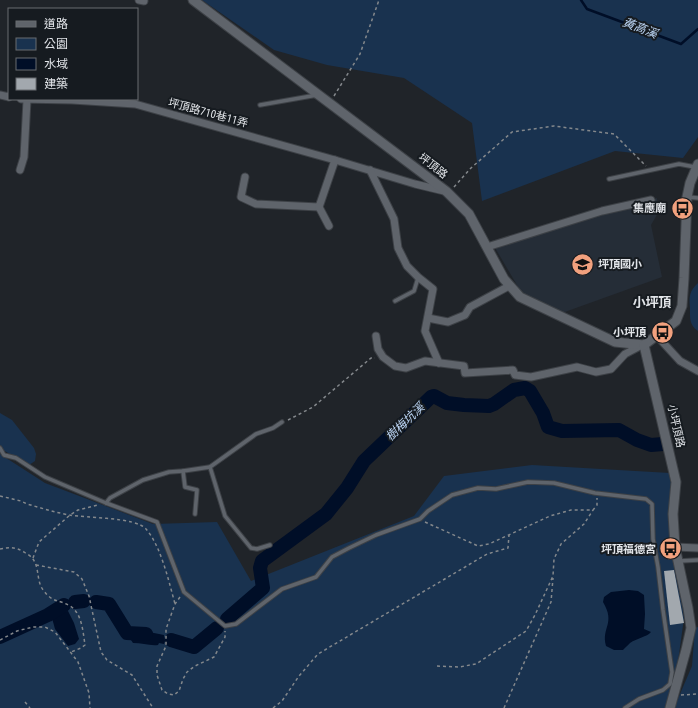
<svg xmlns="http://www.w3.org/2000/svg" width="698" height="708" font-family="'Roboto Condensed','Noto Sans TC',sans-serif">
  <rect width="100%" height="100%" fill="#202429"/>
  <polygon fill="#252d37" points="657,198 658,213 651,225 662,277 562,313 521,292 494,246"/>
  <g fill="#19324f">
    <polygon points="202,0 698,0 698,137 683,158 615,151 482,201 472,123 404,78 327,65 274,50"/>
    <path d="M 698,283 L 698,331 C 689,325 690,317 690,308 C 689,297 689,291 698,283 Z"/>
    <polygon points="0,413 12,420 34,448 36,454 35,461 29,465 3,450 0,445"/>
    <polygon points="0,454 45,483 153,524 217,522 251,581 414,516 444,476 532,465 670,473 684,618 675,683 667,708 0,708"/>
    <polygon points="698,627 698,708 674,708 692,666 695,628"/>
  </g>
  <g fill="#000e27">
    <path d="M 629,590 L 638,591 L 644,595 L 645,614 L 644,629 L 651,632 C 647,637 637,638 630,643 C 628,645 625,648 623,650 L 614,650 L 606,646 C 601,627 616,624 603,602 L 604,597 L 611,592 Z"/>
    <polygon points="68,611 74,623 79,639 75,644 68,646 55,629 52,618 62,612"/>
    <path d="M 129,626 L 134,632 L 139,630 L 164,635 L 164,644 L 159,643 L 158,645 C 150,646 142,643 133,643 C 129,637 125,632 129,626 Z"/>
  </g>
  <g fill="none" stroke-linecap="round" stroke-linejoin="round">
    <polyline stroke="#000e27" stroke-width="2.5" points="581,0 587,9 681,44 698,29"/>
    <g stroke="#000e27" stroke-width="14">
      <polyline points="75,602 84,601"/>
      <polyline points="96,602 109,604 127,633 146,634"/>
      <polyline points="227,619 263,588 260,568 262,561 326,514 347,488 364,461 431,397 434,396 447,403 464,405 489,406 494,404 514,390 525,388 530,391 543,413 548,427 562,431 619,430 637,440 651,445 663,444"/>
      <polyline points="0,637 48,615 64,605"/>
      <polyline points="171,640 194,647 217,628"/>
    </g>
  </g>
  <polygon fill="#a2a8ae" points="674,570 684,623 670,625 664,571"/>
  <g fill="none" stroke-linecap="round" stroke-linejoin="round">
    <defs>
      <g id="service">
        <polyline points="260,105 317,95"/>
        <polyline points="609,179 679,164 695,167"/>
        <polyline points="688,197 698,198"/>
        <polyline points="395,301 414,291 418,278"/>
        <polyline points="0,448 4,455 16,458 45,477 106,503 157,522 184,592 225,626 236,624 282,589 316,577 332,557 349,548 376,535 420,519 428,511 452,495 478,488 496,489 528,482 554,483 595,493 646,499 652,504 653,539 658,567 663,610 672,672 670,684 663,690 639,699 625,708"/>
        <polyline points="210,467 225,516 251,548 257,549 270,545"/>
        <polyline points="183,471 185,487 197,490 195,514"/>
        <polyline points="106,503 110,498 143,480 169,472 183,471 210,467 256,434 273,428 282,422"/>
        <polyline points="679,561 698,560"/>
      </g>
      <g id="minor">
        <polyline points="139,0 144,1"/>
        <polyline points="0,95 9,97"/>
        <polyline points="21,99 72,100 135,104 335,160 415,184 444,191"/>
        <polyline points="20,170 24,157 27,100"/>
        <polyline points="370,170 394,219 398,248 407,266 418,277 433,289 425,331 439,363"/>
        <polyline points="245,177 241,197 256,204 319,207 335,160"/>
        <polyline points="319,207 329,226"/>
        <polyline points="487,247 602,211 651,200"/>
        <polyline points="428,318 448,322 465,315 470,307 509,286"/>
        <polyline points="376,336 378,349 383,357 395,366 406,368 425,361 464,366 465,373 513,370 515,375 531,377 577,367 596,372 611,369 625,354 642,345"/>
        <polyline points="657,336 680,361 698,371"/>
        <polyline points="675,547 698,548"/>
      </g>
      <g id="tertiary">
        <polyline points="193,0 446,191 469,214 504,279 520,297 615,342 644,345"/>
        <polyline points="644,345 676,482 673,514 675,547 688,608 691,628 686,650 670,708"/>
        <polyline points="644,345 676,321 682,306 684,278 687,197 690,183 698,164"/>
      </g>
    </defs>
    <use href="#service" stroke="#3d4146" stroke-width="5.5"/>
    <use href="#minor" stroke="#3d4146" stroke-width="9"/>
    <use href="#tertiary" stroke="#3d4146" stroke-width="11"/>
    <g stroke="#84888c" stroke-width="1.5" stroke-dasharray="3 3" stroke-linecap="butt">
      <polyline points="334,96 360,54 379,0"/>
      <polyline points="454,187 471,168 512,132 554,126 614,134 646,166"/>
      <polyline points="288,420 313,407 371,358 375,358"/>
      <path d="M 0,496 L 21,501 L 27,504 C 41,508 54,512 69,515 C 85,518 136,517 146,529 C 161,546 169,582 175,604"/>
      <polyline points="425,522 478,546 489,544 550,516 571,510 593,510 597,505 597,498"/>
      <path d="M 0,549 C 9,547 16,547 24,552 C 27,554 31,556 33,559 C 40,569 36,582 44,591 C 53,603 58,599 70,606 C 82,613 83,632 85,645 L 81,648 L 71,652"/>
      <polyline points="33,558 39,542 70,515 78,510 98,505"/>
      <polyline points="36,565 74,572 82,579 89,596 101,652 107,660 132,675 153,708"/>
      <polyline points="180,597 175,604 166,629 166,646 157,666 157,675 162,690 168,694 174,695 179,691 183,679 187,672 195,666 214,657 225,637 225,631"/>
      <polyline points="0,640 17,631 33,627 45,627 55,632 78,662 89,693 90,708"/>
      <polyline points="437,666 459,667 476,664 526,631 535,615 553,576 554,559 561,544 584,524 593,510"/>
      <polyline points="681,695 698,694"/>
      <polyline points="25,702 30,708"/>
      <polyline points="273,708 282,701 299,676 318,654 487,554 508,548 509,535"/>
      <polyline points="504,708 551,602 553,578"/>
    </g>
    <use href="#service" stroke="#5f646b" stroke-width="3.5"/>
    <use href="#minor" stroke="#5f646b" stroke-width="7"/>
    <use href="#tertiary" stroke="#5f646b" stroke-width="9"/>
  </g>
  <defs>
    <symbol id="bus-disc" viewBox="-11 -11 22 22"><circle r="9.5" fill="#f2a17e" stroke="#161b20"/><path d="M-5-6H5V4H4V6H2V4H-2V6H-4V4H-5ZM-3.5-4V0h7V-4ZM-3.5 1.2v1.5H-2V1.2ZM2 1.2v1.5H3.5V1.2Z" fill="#111"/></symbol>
    <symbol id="school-disc" viewBox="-11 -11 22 22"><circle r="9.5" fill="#f2a17e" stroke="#161b20"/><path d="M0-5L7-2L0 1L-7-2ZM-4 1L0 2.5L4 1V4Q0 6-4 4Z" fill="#111"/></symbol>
  </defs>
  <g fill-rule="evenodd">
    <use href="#bus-disc" x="670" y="196" width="25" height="25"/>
    <use href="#school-disc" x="570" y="252" width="25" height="25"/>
    <use href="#bus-disc" x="650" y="320" width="25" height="25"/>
    <use href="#bus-disc" x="658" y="536" width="25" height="25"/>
  </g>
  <g text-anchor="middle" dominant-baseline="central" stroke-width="4" stroke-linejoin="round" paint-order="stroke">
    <g font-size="11" fill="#e2e5e9" stroke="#161b20">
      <text transform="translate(208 113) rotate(15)">坪頂路710巷11弄</text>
      <text transform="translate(433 166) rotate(38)">坪頂路</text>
      <text transform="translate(676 426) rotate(77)">小坪頂路</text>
    </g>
    <g font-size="11" font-weight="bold" fill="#e2e5e9" stroke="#161b20" text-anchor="end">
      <text x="666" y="208">集應廟</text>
      <text x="598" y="264" text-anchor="start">坪頂國小</text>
      <text x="646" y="332">小坪頂</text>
      <text x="656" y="549">坪頂福德宮</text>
    </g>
    <g font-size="12" font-style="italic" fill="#bed7f6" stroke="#161b20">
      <text transform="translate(640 28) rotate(21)">黃高溪</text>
      <text transform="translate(405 422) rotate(-44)">樹梅坑溪</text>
    </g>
    <g font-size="13" font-weight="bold" fill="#e2e5e9" stroke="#161b20">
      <text x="652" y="302">小坪頂</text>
    </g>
  </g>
  <rect x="8" y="8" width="130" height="92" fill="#161b20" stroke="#686c70"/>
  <rect x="16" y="21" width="20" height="6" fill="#5f646b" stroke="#686c70"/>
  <text x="44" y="28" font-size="12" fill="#e2e5e9">道路</text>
  <rect x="16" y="38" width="20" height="12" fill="#19324f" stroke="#686c70"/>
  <text x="44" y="48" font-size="12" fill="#e2e5e9">公園</text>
  <rect x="16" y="58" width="20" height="12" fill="#000e27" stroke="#686c70"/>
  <text x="44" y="68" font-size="12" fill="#e2e5e9">水域</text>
  <rect x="16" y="78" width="20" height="12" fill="#a2a8ae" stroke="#686c70"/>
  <text x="44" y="88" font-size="12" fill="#e2e5e9">建築</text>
</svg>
